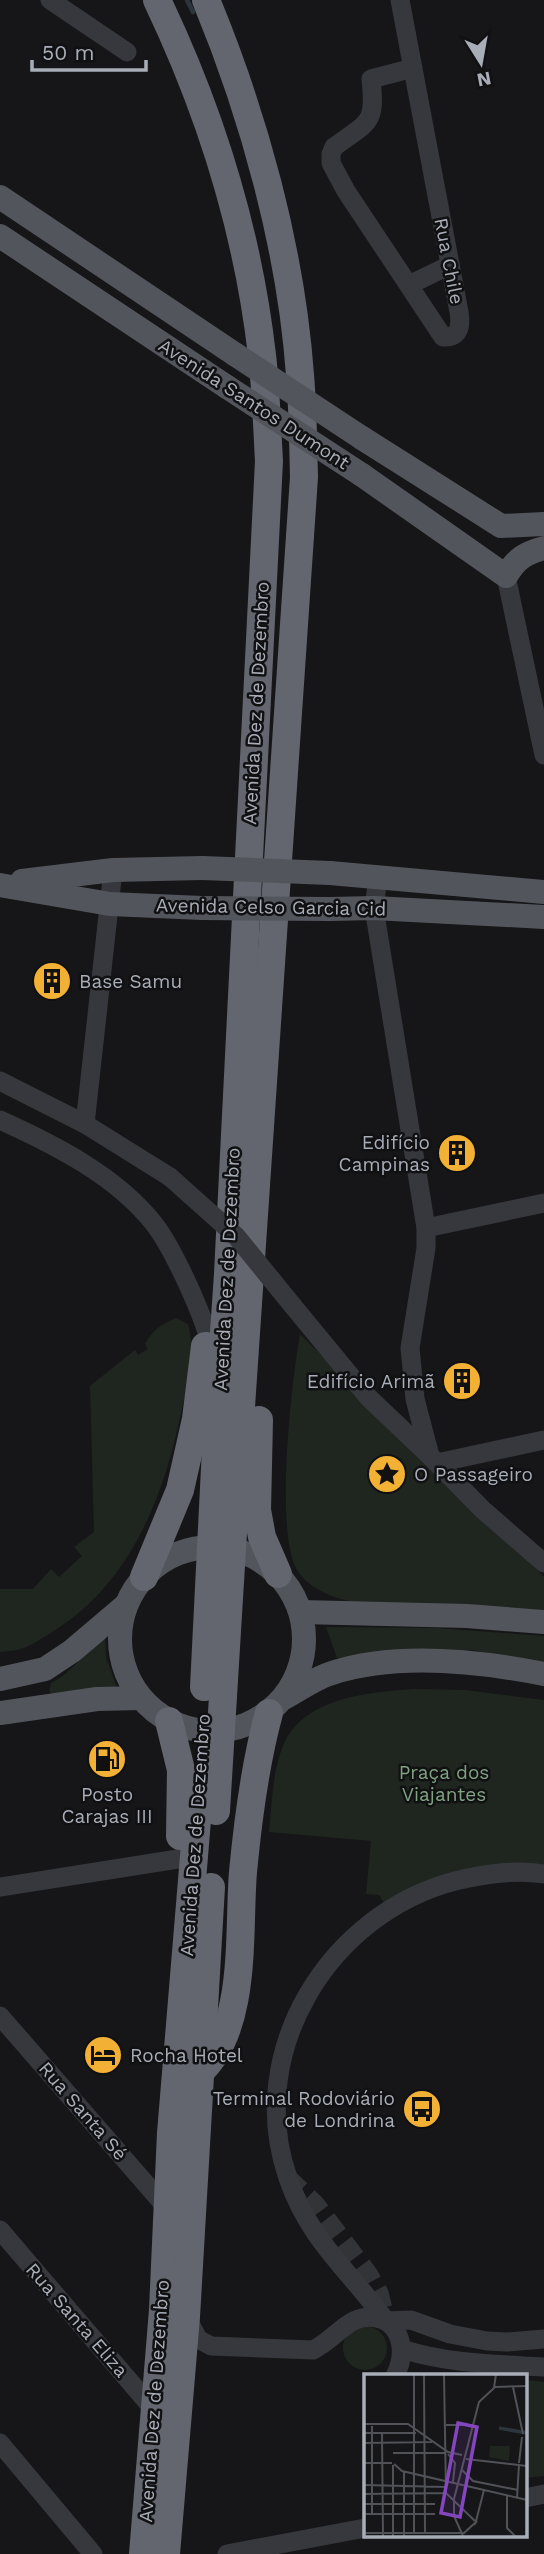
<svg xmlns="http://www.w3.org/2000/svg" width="544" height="2554" font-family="'Work Sans',sans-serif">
  <rect width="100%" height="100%" fill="#161618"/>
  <g fill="#1e261f">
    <path d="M 176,1318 L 188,1324 C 196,1351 187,1386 181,1413 C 163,1500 129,1586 49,1634 C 42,1638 34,1644 26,1647 C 19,1651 8,1651 0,1652 L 0,1589 L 33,1589 L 51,1569 L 59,1577 L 82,1556 L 74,1547 L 94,1532 L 90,1386 L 135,1350 L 138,1355 L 148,1349 L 145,1344 C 153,1330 161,1324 176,1318 Z"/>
    <path d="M 300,1334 L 544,1577 L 544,1612 L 366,1605 C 342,1600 315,1594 299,1573 C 273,1540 292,1378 300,1334 Z"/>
    <polygon points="326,1627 437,1628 544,1636 544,1664 472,1650 424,1650 337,1658"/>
    <polygon points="105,1637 106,1657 117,1688 52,1694 49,1691 51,1683 63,1676"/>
    <path d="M 415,1689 L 466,1690 L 544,1700 L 544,1871 L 385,1905 L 379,1895 L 366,1894 L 371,1841 L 269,1832 C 272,1804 272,1773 283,1746 C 303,1697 370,1692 415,1689 Z"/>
    <circle cx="365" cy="2348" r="22"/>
    <polygon points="525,2380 544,2382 544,2476 525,2478"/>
  </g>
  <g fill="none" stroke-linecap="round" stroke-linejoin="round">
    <polyline stroke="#2c353c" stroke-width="4.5" points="187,0 193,12"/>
    <polyline stroke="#333438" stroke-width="19" stroke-dasharray="19 10" stroke-linecap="butt" points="287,2177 316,2205 369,2275 379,2293 386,2321"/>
    <g stroke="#37383d" stroke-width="19">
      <polyline points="50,0 127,52"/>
      <path d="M 400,0 L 459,312 C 461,326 460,338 443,337 L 346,191 L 331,163 L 331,154 L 334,147 C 369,121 376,125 371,79 L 413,68"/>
      <polyline points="409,285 450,265"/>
      <polyline points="506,576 544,755"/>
      <polyline points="378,877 374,908 426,1228 426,1248 410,1348 415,1399 430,1456 483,1510 544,1563"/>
      <polyline points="0,1081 85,1124 170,1177"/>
      <path d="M 0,1120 C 55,1145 117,1176 155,1225 C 173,1249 197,1302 207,1332"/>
      <polyline points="85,1124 113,870"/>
      <polyline points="426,1228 544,1203"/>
      <polyline points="293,1306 368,1397 429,1455"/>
      <polyline points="437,1463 544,1440"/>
      <path d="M 544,1874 C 514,1869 484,1874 455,1881 C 329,1914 244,2052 288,2178 C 309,2240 349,2270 386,2321 L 411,2320 L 450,2334 L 487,2341 L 507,2342 L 544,2339"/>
      <polyline points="0,1887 178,1859"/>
      <polyline points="0,2016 166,2207"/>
      <polyline points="0,2230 155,2411"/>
      <path d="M 187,2318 L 198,2339 L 211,2346 L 313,2350 C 337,2339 350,2310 380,2319 C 387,2321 393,2326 397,2333 C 404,2347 402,2362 395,2376"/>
      <path d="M 402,2349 C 448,2364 496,2364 544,2367"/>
      <polyline points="0,2443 93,2554"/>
      <polyline points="525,2498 544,2494"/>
      <polyline points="227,2554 365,2528"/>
    </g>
    <g stroke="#53555c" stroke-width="24">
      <polyline points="0,197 236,355"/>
      <polyline points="0,236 227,387"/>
      <polyline points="362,438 501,526 544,524"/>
      <path d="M 362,475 L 506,576 C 516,559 525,553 544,548"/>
      <polyline points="330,873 544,892"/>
      <polyline points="22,881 113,870 202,868"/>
      <polyline points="0,885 110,904 202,908"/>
      <polyline points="330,909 374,908 544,917"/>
      <circle cx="212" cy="1639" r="92"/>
      <polyline points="301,1612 467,1616 544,1622"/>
      <polyline points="0,1679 45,1669 72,1651 125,1606"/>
      <path d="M 284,1698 C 299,1690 315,1678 332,1673 C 397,1652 478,1661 544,1674"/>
      <polyline points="0,1713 97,1699 141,1698"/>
    </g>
    <g stroke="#63666e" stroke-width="28">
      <path d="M 157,0 C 210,111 248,233 262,355 C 266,390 267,426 269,461 L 228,1274 L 216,1448"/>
      <path d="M 206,0 C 254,116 291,249 300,375 C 303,409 303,443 304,477 L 238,1451"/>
      <polyline points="259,1420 257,1510 262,1537 278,1574"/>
      <polyline points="144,1577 180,1490 196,1419 205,1346"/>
      <polyline points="169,1721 181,1770 180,1836"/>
      <path d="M 200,2072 C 248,2027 238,1932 243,1872 C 248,1819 255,1764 269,1713"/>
      <polyline points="143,2554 163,2310 171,2133 198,1808"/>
      <polyline points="166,2554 186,2317 211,1887"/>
    </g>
    <polyline stroke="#37383d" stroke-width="19" points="170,1177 236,1236 293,1306"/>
    <g stroke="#53555c" stroke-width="24">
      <polyline points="236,355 362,438"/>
      <polyline points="227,387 362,475"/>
      <polyline points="202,868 330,873"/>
      <polyline points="202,908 330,909"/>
    </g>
    <g stroke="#63666e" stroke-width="28">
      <polyline points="204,1687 216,1448"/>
      <polyline points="216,1811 238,1451"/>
    </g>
  </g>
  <defs>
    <symbol id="building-disc" viewBox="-11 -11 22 22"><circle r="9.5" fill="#f2b134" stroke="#111113"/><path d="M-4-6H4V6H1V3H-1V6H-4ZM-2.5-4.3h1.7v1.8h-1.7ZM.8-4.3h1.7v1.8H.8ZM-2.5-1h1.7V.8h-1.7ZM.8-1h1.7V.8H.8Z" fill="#111"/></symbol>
    <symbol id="sight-disc" viewBox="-11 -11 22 22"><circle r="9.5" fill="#f2b134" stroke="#111113"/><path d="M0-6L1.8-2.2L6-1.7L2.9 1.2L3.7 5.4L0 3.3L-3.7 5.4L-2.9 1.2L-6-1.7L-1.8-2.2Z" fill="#111"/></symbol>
    <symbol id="fuel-disc" viewBox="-11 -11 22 22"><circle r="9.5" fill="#f2b134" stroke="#111113"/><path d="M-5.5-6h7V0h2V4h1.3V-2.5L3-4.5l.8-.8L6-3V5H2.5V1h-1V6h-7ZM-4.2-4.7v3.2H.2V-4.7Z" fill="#111"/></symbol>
    <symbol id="hotel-disc" viewBox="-11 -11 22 22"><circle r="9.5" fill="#f2b134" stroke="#111113"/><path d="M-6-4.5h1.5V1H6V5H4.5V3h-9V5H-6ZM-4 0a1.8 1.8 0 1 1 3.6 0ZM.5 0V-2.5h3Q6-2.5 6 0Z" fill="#111"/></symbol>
    <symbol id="bus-disc" viewBox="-11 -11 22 22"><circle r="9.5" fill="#f2b134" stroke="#111113"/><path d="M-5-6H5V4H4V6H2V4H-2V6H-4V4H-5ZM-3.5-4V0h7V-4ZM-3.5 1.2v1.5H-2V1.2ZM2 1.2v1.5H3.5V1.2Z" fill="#111"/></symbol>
  </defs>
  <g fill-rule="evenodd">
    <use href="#building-disc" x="30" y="959" width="44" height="44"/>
    <use href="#building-disc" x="435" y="1131" width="44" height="44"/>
    <use href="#building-disc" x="440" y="1359" width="44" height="44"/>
    <use href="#sight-disc" x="365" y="1452" width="44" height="44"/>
    <use href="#fuel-disc" x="85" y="1737" width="44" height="44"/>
    <use href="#hotel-disc" x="81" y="2033" width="44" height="44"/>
    <use href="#bus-disc" x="400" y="2087" width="44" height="44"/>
  </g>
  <g text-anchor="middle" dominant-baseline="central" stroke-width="5" stroke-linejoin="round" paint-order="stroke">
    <g font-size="19" fill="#a8adb8" stroke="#111113">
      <text transform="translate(449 261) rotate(79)">Rua Chile</text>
      <text transform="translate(254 404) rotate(33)">Avenida Santos Dumont</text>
      <text transform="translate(256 703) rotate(-87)">Avenida Dez de Dezembro</text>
      <text transform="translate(271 907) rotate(1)">Avenida Celso Garcia Cid</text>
      <text transform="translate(227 1269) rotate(-87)">Avenida Dez de Dezembro</text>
      <text transform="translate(195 1835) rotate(-86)">Avenida Dez de Dezembro</text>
      <text transform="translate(83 2111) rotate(49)">Rua Santa Sé</text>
      <text transform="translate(77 2320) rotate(49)">Rua Santa Eliza</text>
      <text transform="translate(154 2401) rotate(-86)">Avenida Dez de Dezembro</text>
    </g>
    <g font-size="19" fill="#a8adb8" stroke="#111113" text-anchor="start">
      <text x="79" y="981">Base Samu</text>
      <text x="430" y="1142" text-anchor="end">Edifício<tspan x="430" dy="22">Campinas</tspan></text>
      <text x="435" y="1381" text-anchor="end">Edifício Arimã</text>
      <text x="414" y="1474">O Passageiro</text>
      <text x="107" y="1794" text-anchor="middle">Posto<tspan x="107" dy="22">Carajas III</tspan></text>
      <text x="130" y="2055">Rocha Hotel</text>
      <text x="395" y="2098" text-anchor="end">Terminal Rodoviário<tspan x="395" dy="22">de Londrina</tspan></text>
    </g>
    <g font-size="19" fill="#7fa381" stroke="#111113">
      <text x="444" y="1772">Praça dos<tspan x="444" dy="22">Viajantes</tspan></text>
    </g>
  </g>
  <g transform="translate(364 2374)">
    <rect width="163" height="163" fill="#161618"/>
    <path d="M 126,72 L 146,72 L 145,87 L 125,83 Z" fill="#1e261f"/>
    <path fill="none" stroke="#2c353c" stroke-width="3.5" d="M 135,54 L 163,59"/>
    <path fill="none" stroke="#505258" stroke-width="2" d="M 50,0 L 50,99M 60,0 L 61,160M 80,0 L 82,119M 131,13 L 163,12M 149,13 L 159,60M 0,50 L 44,50 L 84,78 L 98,81M 82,51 L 108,51M 8,52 L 8,140M 0,59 L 52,59M 18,59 L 19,162M 0,69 L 68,68M 29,79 L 82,79M 84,80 L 91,89 L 89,108M 102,85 L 163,92M 0,89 L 28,89M 155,89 L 158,63M 30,90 L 38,97 L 163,126M 29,91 L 29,162M 98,96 L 109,107 L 154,116M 40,97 L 40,162M 50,99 L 50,160M 0,111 L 82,113M 0,120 L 82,119 L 111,147M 143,121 L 143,154 L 151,162M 153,124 L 155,90M 0,130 L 71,130M 0,140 L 71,140M 112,147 L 120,116M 0,159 L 100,159 L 113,147 L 110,151M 99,162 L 90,142 L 90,125 L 115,28 L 130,14 L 132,0"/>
    <path fill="#8446be" fill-opacity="0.15" stroke="#8446be" stroke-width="3.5" d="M 94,49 L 113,53 L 96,143 L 77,139 Z"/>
    <rect width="163" height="163" fill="none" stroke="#a8adb8" stroke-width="3.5"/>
  </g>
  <g transform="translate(481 63) rotate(169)" stroke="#111113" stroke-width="5" paint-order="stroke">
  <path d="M0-5L12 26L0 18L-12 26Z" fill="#a8adb8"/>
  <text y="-10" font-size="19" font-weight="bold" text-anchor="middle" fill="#a8adb8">N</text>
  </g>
  <path d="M32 60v10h114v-10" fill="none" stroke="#a8adb8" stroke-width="3.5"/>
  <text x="42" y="60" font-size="21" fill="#a8adb8" stroke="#111113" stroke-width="5" paint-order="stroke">50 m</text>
</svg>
